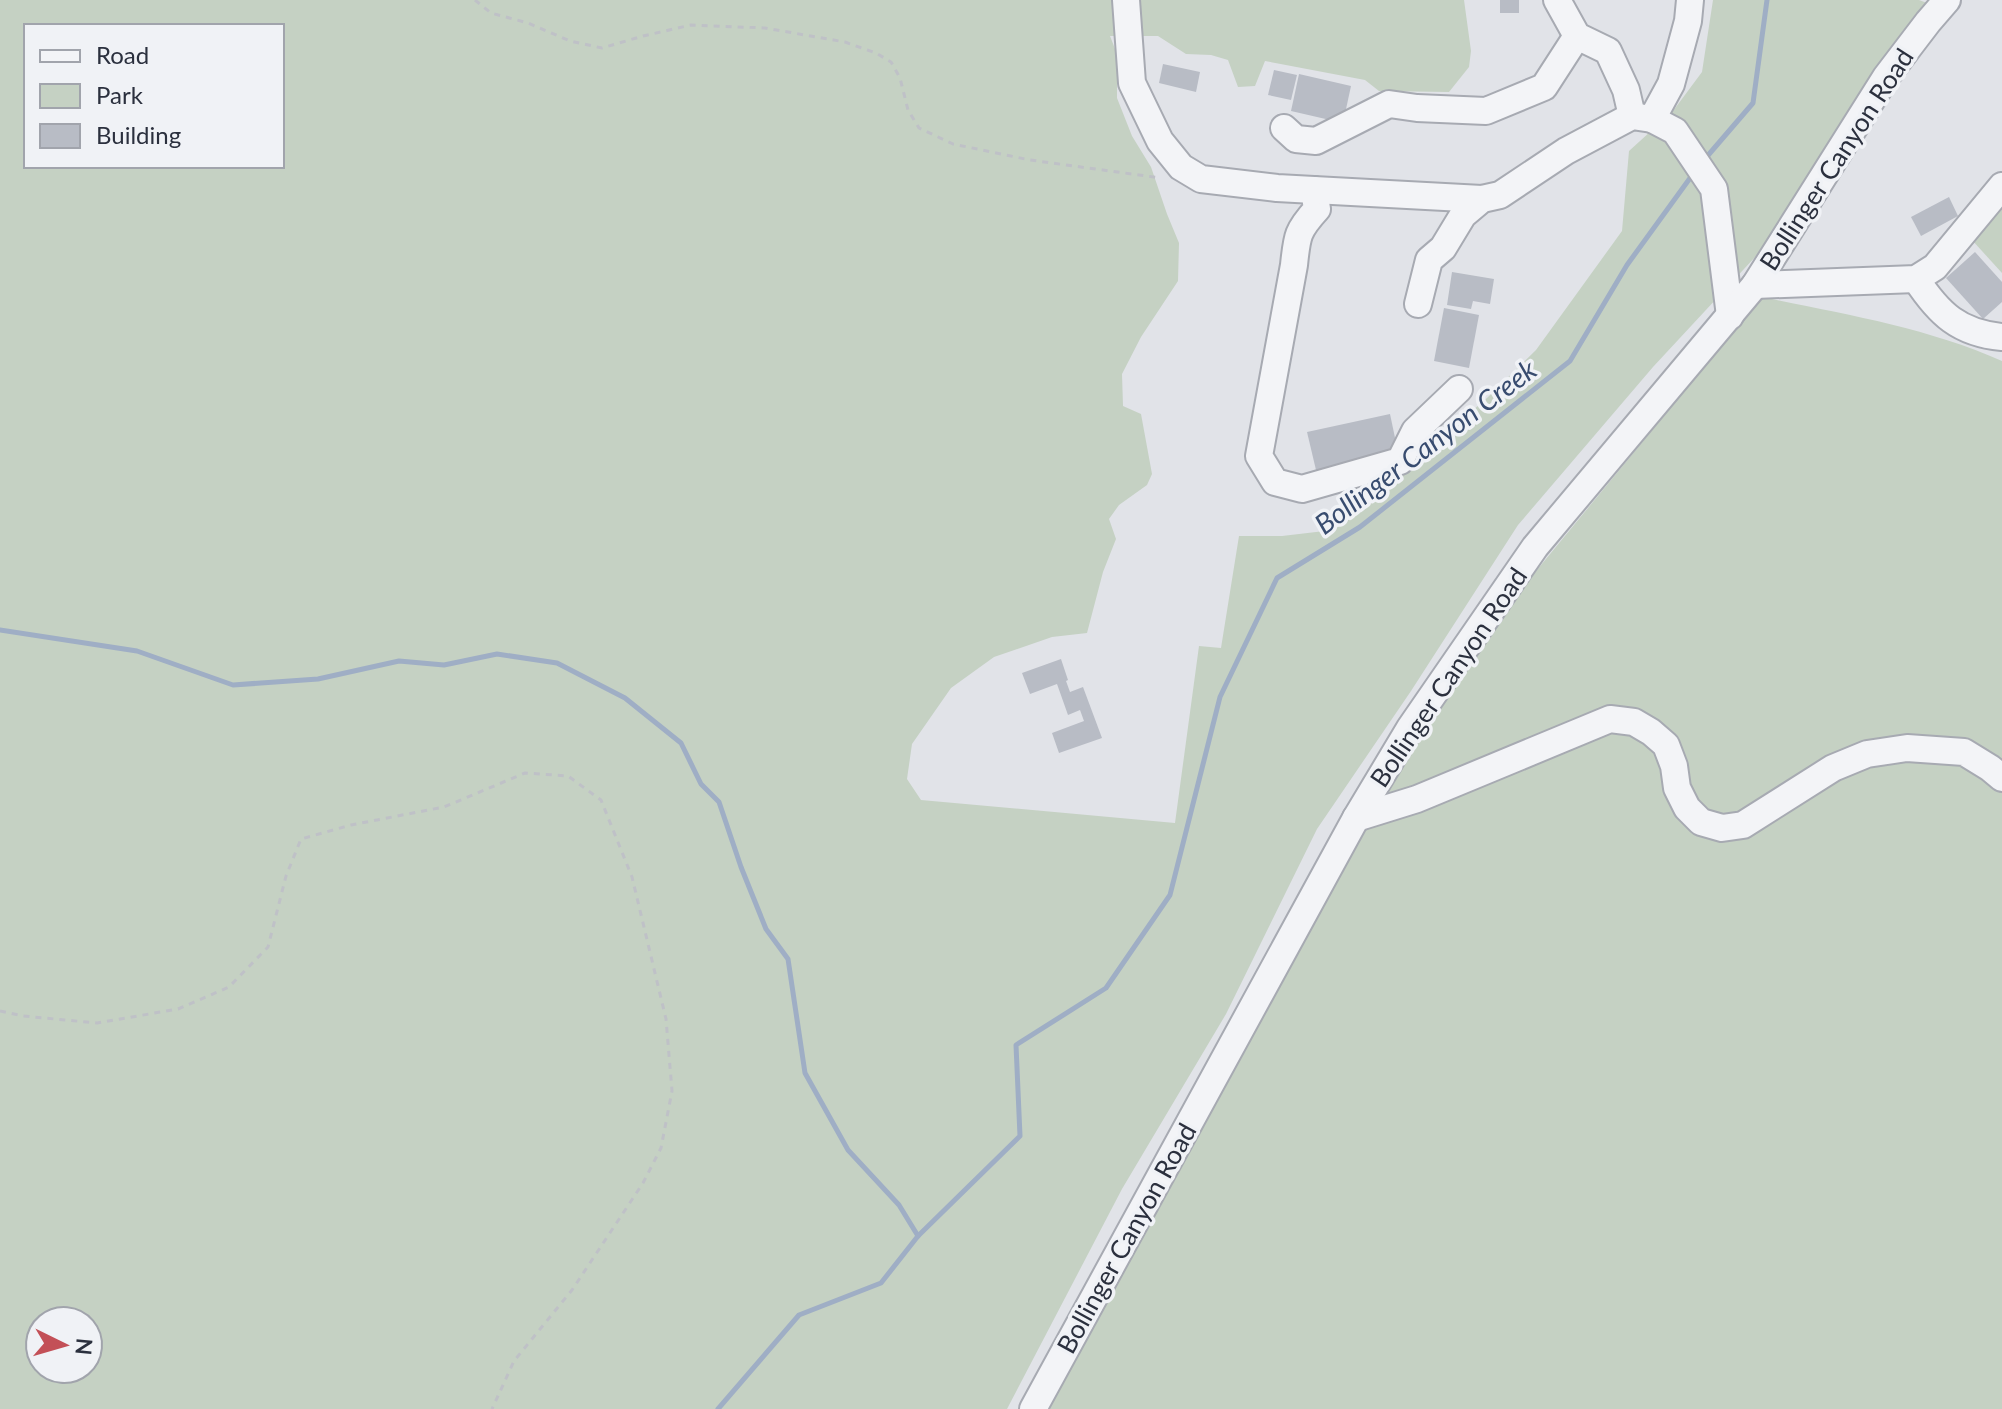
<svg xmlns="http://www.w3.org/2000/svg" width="2002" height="1409" font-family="Lato,sans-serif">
  <rect width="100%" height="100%" fill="#e1e3e8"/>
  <g fill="#c5d1c3" fill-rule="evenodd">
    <path d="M 0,0 L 1464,0 L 1471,51 L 1469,67 L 1449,92 L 1379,91 L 1365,80 L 1265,61 L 1255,86 L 1238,87 L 1228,60 L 1211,55 L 1186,54 L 1158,36 L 1110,36 L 1117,54 L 1117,98 L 1132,136 L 1151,167 L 1167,214 L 1179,243 L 1178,281 L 1141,337 L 1122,374 L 1123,406 L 1141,414 L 1152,474 L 1147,485 L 1119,505 L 1109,519 L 1116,539 L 1103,572 L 1087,633 L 1052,637 L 994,657 L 951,688 L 912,744 L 907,779 L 921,800 L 1175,823 L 1199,646 L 1221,648 L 1239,536 L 1282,536 L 1333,530 L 1365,509 L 1421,455 L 1487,398 L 1536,350 L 1622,231 L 1629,151 L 1673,111 L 1702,72 L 1713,0 L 1919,0 L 1927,3 L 1874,78 L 1770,241 L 1653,367 L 1518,525 L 1411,691 L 1317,829 L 1226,1014 L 1122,1189 L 1007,1409 L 0,1409 ZM 26,26 L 282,26 L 282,166 L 26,166 ZM 40,1321 L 88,1321 L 88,1369 L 40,1369 Z"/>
    <polygon points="2002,200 2002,273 1972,240"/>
    <path d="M 1762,297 C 1843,314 1925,327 2002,361 L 2002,1409 L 1046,1409 L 1356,843 L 1439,704 L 1527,582 Z"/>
  </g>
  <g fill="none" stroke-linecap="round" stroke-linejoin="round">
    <g stroke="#9faec5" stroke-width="5">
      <polyline points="1704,160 1753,103 1767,0"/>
      <polyline points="0,630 137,651 233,685 318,679 399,661 444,665 497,654 557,663 625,698 681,743 701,784 719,802 741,867 766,929 788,959 805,1073 848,1150 899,1205 918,1236"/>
      <polyline points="718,1409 799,1315 881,1283 918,1236 1020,1136 1016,1045 1106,988 1170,895 1220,697 1277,578 1360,527 1570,361 1627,265 1693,174"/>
    </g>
  </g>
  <g fill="#b8bcc5">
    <rect x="1500" y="0" width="19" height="13"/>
    <polygon points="1163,64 1200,72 1196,92 1159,83"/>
    <polygon points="1274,70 1297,75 1291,100 1268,95"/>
    <polygon points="1299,74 1351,86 1343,123 1291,111"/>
    <polygon points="1949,197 1958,216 1921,236 1911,217"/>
    <polygon points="1975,252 2002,282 2002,302 1983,319 1946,278"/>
    <polygon points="1452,272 1494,279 1490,304 1473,301 1471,309 1447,305"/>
    <polygon points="1444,308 1479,315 1469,368 1434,361"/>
    <polygon points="1390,414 1398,452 1316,470 1307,432"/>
    <polygon points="1061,659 1068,680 1066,681 1070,692 1083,687 1102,738 1059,753 1052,733 1084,721 1080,710 1068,715 1057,684 1030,694 1022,673"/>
  </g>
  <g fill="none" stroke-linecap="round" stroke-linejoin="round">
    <defs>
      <g id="minor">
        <path d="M 1126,0 L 1132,83 L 1160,141 L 1181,167 L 1201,179 L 1277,188 L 1314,190 L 1317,209 C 1297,231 1297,236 1294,265 L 1259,456 L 1275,482 L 1302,489 L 1400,461 L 1415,431 L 1459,389"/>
        <polyline points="1557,0 1577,36 1608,51 1626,90 1632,116"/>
        <polyline points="1652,119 1671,84 1688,21 1690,0"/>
        <polyline points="1284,128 1296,139 1316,141 1389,104 1417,108 1486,111 1544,87 1577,36"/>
        <polyline points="1314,190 1482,199"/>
        <path d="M 1916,279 C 1939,314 1959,333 2002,337"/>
        <polyline points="1755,285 1916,279 1935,267 2002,186"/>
        <polyline points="1418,304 1429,260 1443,248 1463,215 1482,199 1500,195 1566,151 1632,116 1652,119 1675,131 1714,189 1730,316"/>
        <polyline points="1356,818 1417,799 1610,719 1634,722 1651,732 1666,745 1674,766 1677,788 1687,808 1701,822 1722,828 1743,825 1833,768 1867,754 1907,748 1964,752 1990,768 2002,778"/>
        <polyline points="1033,1409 1356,818 1410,728 1535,547 1755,285 1886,77 1928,22 1947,0"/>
      </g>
    </defs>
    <use href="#minor" stroke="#a7aab2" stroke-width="30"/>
    <g stroke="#bfc1c7" stroke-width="3" stroke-dasharray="6 6" stroke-linecap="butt">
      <polyline points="475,0 491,13 528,23 570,41 602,48 643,36 691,25 765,28 845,42 876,53 891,62 900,78 908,110 919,128 953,144 1030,160 1161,178"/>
      <polyline points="0,1011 23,1016 97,1023 178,1009 229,987 268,947 286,876 301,839 351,825 444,807 525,773 568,776 601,800 632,877 666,1019 672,1091 661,1148 643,1183 572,1290 514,1361 492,1409"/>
    </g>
    <use href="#minor" stroke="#f3f4f7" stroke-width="26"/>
  </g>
  <g text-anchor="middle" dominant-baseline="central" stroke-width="7" stroke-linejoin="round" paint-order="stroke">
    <g font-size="26" fill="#2b303e" stroke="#f0f2f6">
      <text transform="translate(1836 159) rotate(-57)">Bollinger Canyon Road</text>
      <text transform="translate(1448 677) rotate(-56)">Bollinger Canyon Road</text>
      <text transform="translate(1126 1238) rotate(-61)">Bollinger Canyon Road</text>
    </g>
    <g font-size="28" font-style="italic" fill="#384c6f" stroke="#f0f2f6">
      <text transform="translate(1425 446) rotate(-37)">Bollinger Canyon Creek</text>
    </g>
  </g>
  <rect x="24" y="24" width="260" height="144" fill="#f0f2f6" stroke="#a1a4ac" stroke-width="2"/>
  <rect x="40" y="50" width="40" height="12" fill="#f3f4f7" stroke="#a1a4ac" stroke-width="2"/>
  <text x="96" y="64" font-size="24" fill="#2b303e">Road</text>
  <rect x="40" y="84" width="40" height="24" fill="#c5d1c3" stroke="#a1a4ac" stroke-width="2"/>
  <text x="96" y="104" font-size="24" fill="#2b303e">Park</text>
  <rect x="40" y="124" width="40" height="24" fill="#b8bcc5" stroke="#a1a4ac" stroke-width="2"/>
  <text x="96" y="144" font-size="24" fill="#2b303e">Building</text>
  <g transform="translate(64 1345) rotate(95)"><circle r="38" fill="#f0f2f6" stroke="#a1a4ac" stroke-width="2"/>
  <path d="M0-6L14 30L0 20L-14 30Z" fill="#c35057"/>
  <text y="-12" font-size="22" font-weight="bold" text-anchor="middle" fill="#2b303e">N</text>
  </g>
</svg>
